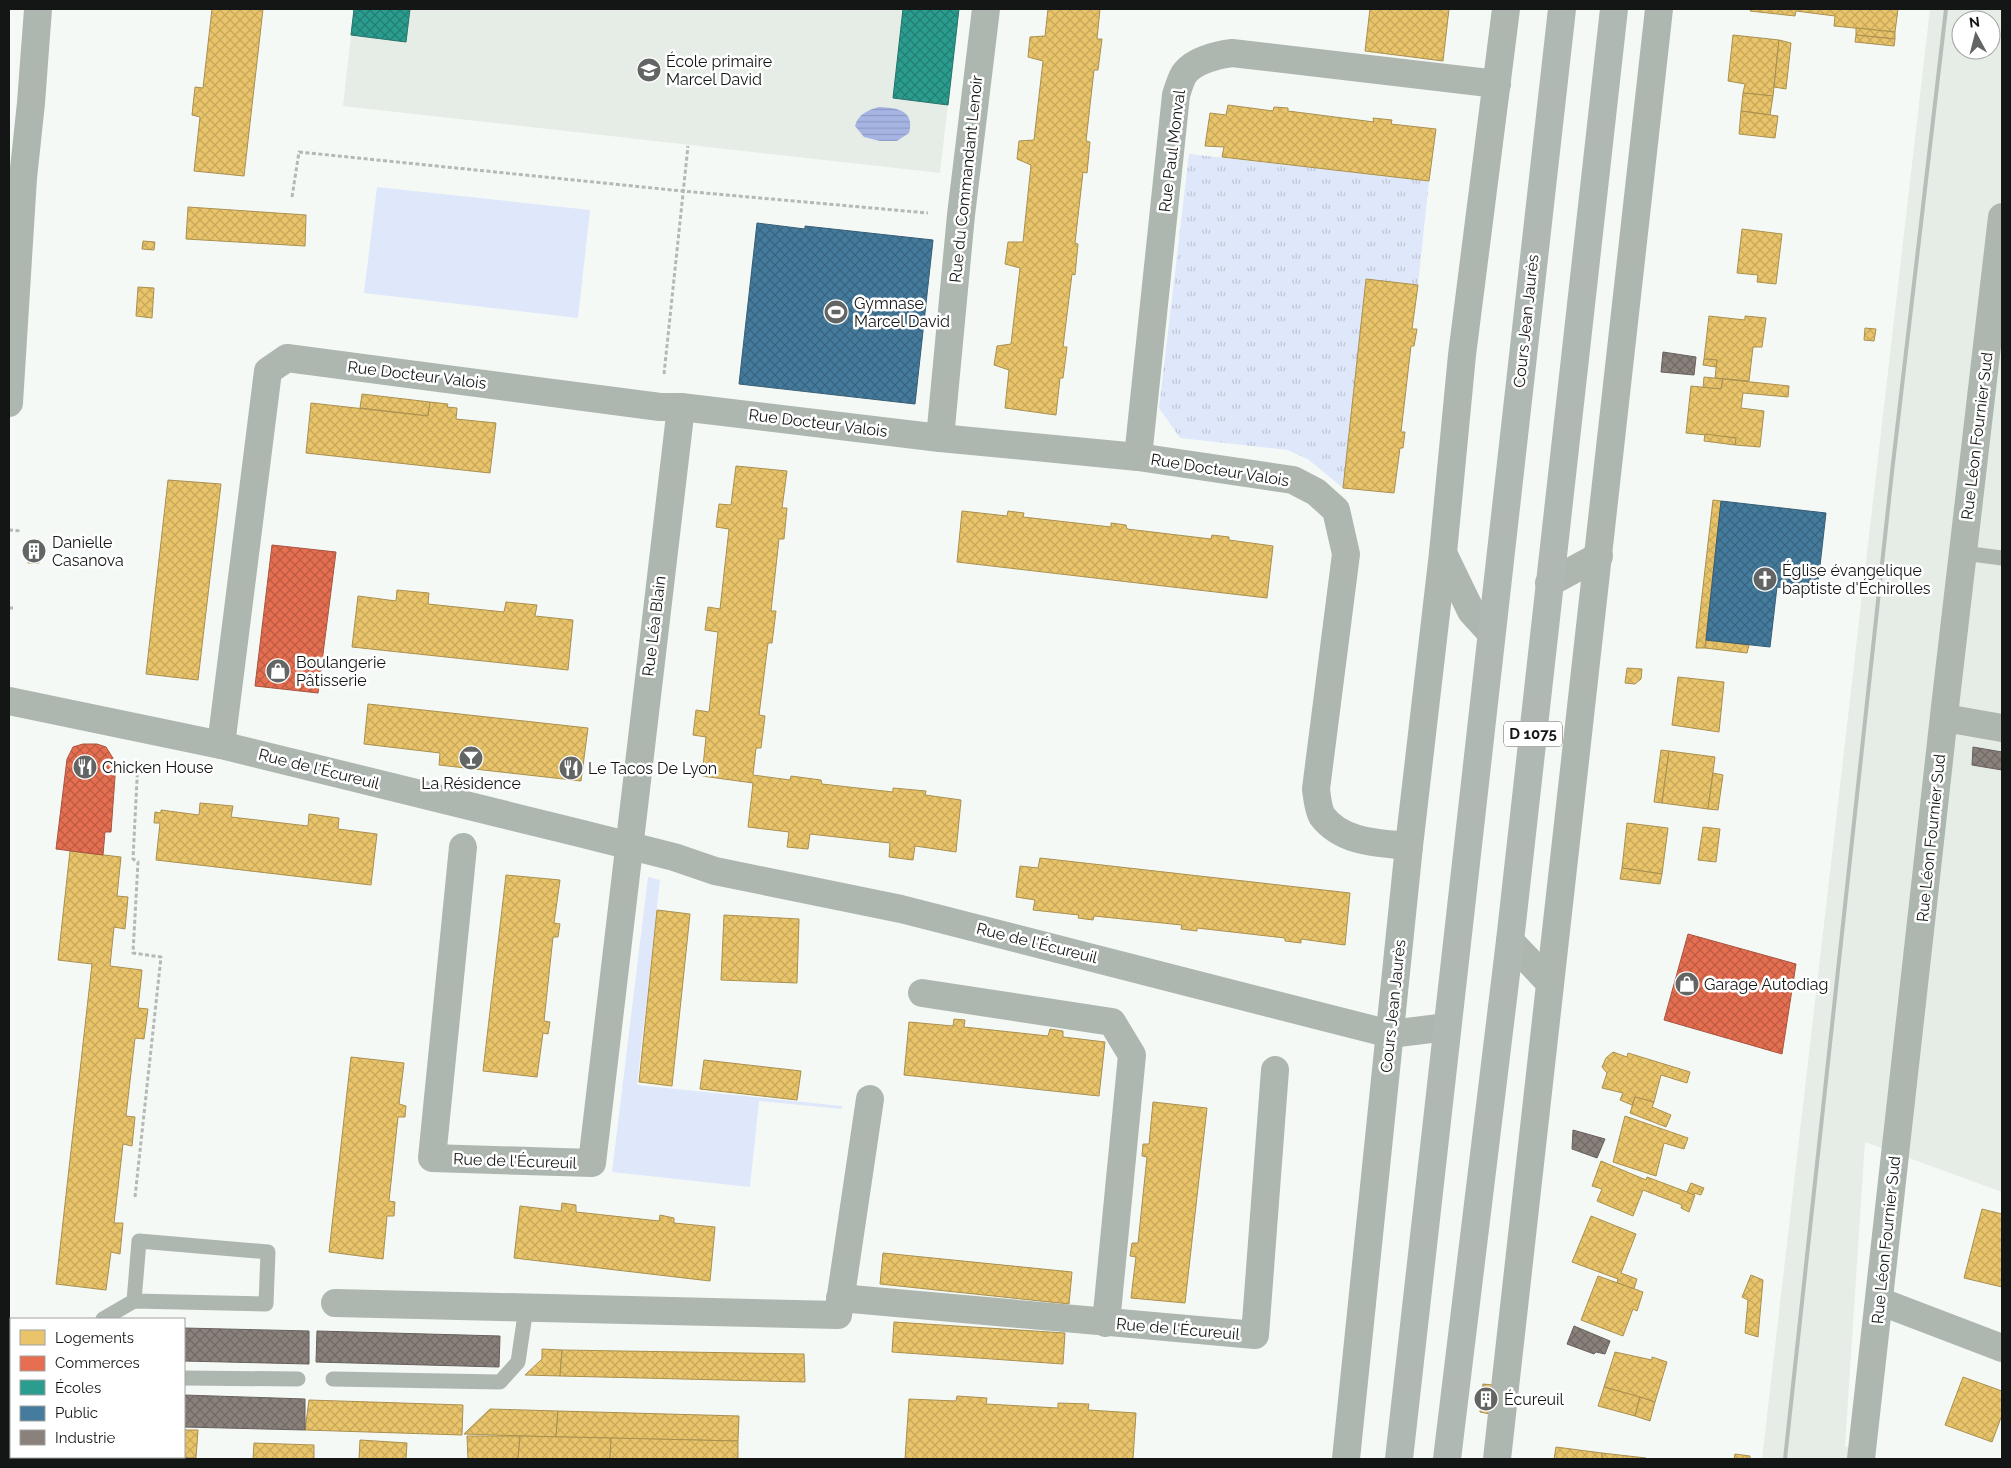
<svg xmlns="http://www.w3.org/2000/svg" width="2011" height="1468" font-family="Raleway,sans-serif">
  <defs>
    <pattern id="park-tufts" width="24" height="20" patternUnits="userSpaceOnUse" patternTransform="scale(1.25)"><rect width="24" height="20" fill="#dfe7fa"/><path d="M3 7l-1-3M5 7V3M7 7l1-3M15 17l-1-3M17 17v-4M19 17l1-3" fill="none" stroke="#bec5d5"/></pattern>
    <pattern id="water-rules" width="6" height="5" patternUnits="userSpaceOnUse" patternTransform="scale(1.25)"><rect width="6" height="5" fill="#a6b4e4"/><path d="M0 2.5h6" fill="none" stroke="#8e9ac3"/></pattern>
    <pattern id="homes-cross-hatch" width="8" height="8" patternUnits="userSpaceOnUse" patternTransform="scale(1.25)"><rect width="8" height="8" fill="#e9c46a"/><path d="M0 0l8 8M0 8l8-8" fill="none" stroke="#c7a85b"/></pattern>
    <pattern id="shops-cross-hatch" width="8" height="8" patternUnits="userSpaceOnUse" patternTransform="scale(1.25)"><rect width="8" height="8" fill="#e76f51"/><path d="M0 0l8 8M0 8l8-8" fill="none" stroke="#ba5a42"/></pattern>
    <pattern id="schools-cross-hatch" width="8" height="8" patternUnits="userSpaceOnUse" patternTransform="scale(1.25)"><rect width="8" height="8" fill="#2a9d8f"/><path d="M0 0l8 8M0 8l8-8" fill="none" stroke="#237f74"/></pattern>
    <pattern id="public-cross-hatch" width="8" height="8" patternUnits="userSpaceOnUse" patternTransform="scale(1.25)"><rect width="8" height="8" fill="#457b9d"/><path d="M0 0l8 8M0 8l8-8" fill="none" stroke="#38647f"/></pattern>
    <pattern id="industry-cross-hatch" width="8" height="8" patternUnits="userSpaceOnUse" patternTransform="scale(1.25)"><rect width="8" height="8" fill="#8a817c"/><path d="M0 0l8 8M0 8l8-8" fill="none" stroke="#706964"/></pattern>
  </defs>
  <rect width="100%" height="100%" fill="#f5f9f6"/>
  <g fill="#e5ede6" fill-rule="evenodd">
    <polygon points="354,9 959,9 940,173 343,106"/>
    <path d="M 1930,9 L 2002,9 L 2002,1192 L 1865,1142 L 1845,1446 L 1880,1459 L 1762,1459 ZM 1961,20 L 1991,20 L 1991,50 L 1961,50 Z"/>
  </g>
  <g fill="#dfe7fa">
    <polygon points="377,187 590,210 578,318 364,293"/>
    <polygon points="648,877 660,880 637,1085 842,1106 842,1109 759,1101 750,1187 612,1172"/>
  </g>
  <polygon fill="url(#park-tufts)" points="1189,154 1429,181 1418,285 1366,280 1343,488 1309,460 1288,450 1180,438 1159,408"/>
  <path fill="url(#water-rules)" d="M 879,107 C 897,108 915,110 909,133 L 897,141 L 880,141 L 864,137 L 855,126 C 858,114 868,110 879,107 Z"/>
  <g fill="url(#homes-cross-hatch)" stroke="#a99050">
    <polygon points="212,9 263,9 244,176 194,171 200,117 192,115 195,87 203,88"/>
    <polygon points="1048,9 1100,9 1097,39 1102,39 1098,70 1094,70 1086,141 1090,142 1087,173 1083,172 1075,243 1078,244 1075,275 1072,274 1063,347 1067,347 1063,378 1060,378 1056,415 1005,408 1009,370 994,365 997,346 1011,344 1020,268 1005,264 1008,242 1023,242 1031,165 1017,159 1019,141 1034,140 1043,61 1028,57 1030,37 1045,36"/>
    <polygon points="1370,9 1449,9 1443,61 1365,51"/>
    <polygon points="1751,9 1898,9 1895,32 1834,26 1835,16 1796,11 1795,16 1750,11"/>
    <polygon points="1856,28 1895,32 1895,39 1856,35"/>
    <polygon points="1733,35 1779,40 1773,96 1743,93 1745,84 1728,81"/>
    <polygon points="1856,35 1895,39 1894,46 1855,42"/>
    <polygon points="1779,40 1791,43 1786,89 1774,87"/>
    <polygon points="1743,93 1773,96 1770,115 1741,111"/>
    <polygon points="1228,105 1273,111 1274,107 1288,108 1288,111 1374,122 1373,118 1392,120 1391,124 1436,129 1429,181 1222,157 1224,147 1205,146 1210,113 1226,115"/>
    <polygon points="1741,111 1778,116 1775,138 1739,134"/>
    <polygon points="188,207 306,215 305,246 186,239"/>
    <polygon points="1742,229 1782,234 1776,284 1757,282 1758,275 1737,273"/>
    <polygon points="143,241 155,242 154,250 142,249"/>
    <polygon points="1366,279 1418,285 1412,329 1417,329 1414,346 1411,346 1401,432 1405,432 1403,448 1400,448 1394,493 1343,488"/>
    <polygon points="138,287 154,288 152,318 136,316"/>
    <polygon points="1709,316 1745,320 1745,316 1766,318 1762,347 1753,347 1749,381 1715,378 1717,360 1704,359"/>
    <polygon points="1865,328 1876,329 1874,341 1864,340"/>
    <polygon points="1704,359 1717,360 1716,367 1703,365"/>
    <polygon points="1704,377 1723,379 1721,389 1703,388"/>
    <polygon points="1723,379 1789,386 1788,397 1743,393 1741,408 1764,411 1760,447 1735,445 1736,438 1686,433 1691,386 1721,389"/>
    <polygon points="362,394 430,402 428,416 360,408"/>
    <polygon points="430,402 448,404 447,407 457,408 456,419 496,423 490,473 306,453 311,403 428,416"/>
    <polygon points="1705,434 1736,438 1735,445 1704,441"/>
    <polygon points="736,466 787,471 782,508 787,508 784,539 779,539 771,611 776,611 772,643 768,643 759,715 765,716 761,748 756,748 753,775 790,780 791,776 821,780 822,784 893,792 893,788 926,791 925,795 961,800 956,852 915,846 913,860 889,857 890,843 810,834 808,849 787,847 789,832 748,827 753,783 702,776 706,737 693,735 696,710 709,712 718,632 705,630 708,607 720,609 729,529 716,527 719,504 731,505"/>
    <polygon points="168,480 221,484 198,680 146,674"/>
    <polygon points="1713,500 1721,501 1705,648 1696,648"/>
    <polygon points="962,511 1007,516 1008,511 1024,513 1023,517 1111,527 1111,523 1126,525 1127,529 1211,539 1212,535 1229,537 1229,540 1273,546 1267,598 957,562"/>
    <polygon points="29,540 40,540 39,563 28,563"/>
    <polygon points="397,590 429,593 428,604 504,612 506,602 537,605 535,616 573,620 568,670 352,647 358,596 396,601"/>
    <polygon points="1706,640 1749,645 1747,653 1705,648"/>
    <polygon points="1627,668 1642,669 1641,679 1635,684 1625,683"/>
    <polygon points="1678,677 1724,682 1719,732 1672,725"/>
    <polygon points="368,704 588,728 581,781 439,765 440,753 364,744"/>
    <polygon points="1661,750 1669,751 1662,803 1654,802"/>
    <polygon points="1669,751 1715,757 1708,809 1662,803"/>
    <polygon points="1713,773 1723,775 1718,810 1708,809"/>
    <polygon points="200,803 233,806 231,817 308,826 309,814 339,818 338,829 377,834 371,885 156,860 160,823 154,823 155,812 161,813 161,810 199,815"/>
    <polygon points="1627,823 1668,828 1662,874 1622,868"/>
    <polygon points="1703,827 1720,829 1716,862 1698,860"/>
    <polygon points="70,851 121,857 117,896 128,897 125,929 114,927 110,966 142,970 138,1008 148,1009 144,1039 135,1038 126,1116 135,1117 132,1146 123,1144 114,1223 123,1223 120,1254 111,1252 106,1290 56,1284 92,964 58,960"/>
    <polygon points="1040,858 1350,893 1345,945 1301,939 1301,943 1285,941 1285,938 1197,928 1197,931 1181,929 1182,925 1094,916 1093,920 1078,918 1079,915 1033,910 1035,900 1016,897 1020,866 1038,868"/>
    <polygon points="1622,868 1662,874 1660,884 1620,879"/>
    <polygon points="506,875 560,880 554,923 560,924 558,937 553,937 544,1021 550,1022 548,1034 543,1033 537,1077 483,1071"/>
    <polygon points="657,910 690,914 672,1086 639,1082"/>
    <polygon points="724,915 799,919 797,983 721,980"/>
    <polygon points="954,1019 965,1020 964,1027 1048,1036 1050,1029 1063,1031 1063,1037 1105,1042 1099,1096 904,1075 909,1022 953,1026"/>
    <polygon points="1613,1052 1627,1057 1628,1053 1690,1072 1687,1083 1661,1075 1654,1102 1635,1097 1632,1105 1620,1100 1623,1093 1602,1088 1607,1073 1602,1067 1606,1058"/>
    <polygon points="351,1057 404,1063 399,1104 406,1106 405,1117 398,1117 389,1201 395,1202 394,1216 387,1216 383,1259 329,1252"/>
    <polygon points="704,1060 801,1071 797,1100 700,1089"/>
    <polygon points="1635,1097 1654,1102 1652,1107 1671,1115 1666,1127 1630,1113"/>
    <polygon points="1153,1102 1207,1108 1185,1303 1131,1298 1136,1257 1130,1256 1132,1243 1138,1243 1147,1157 1142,1156 1143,1144 1149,1144"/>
    <polygon points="1625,1116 1688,1138 1684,1149 1664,1143 1656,1176 1613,1162"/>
    <polygon points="1601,1161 1646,1180 1647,1177 1695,1195 1689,1212 1681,1208 1682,1205 1643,1190 1633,1216 1597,1201 1602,1189 1592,1186"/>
    <polygon points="1691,1183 1704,1188 1701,1195 1694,1193 1694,1195 1687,1192"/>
    <polygon points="562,1203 576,1205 576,1212 659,1221 660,1215 674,1218 674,1223 715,1227 710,1281 514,1258 520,1206 561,1211"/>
    <polygon points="1982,1209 2002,1214 2002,1287 1964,1278"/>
    <polygon points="1591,1216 1636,1234 1621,1273 1637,1279 1634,1289 1617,1283 1618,1279 1572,1262"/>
    <polygon points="883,1253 1072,1272 1069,1304 880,1284"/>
    <polygon points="1751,1275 1763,1280 1758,1337 1745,1333 1748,1300 1742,1297"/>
    <polygon points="1598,1276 1643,1292 1637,1311 1633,1309 1623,1336 1581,1320"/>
    <polygon points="894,1322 1065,1333 1063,1364 892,1352"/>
    <polygon points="542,1349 562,1350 560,1376 525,1375 542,1359"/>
    <polygon points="562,1350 804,1354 805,1382 560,1376"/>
    <polygon points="1615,1352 1652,1360 1652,1357 1667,1362 1655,1402 1604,1387"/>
    <polygon points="1963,1377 2002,1391 2002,1415 1992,1442 1945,1425"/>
    <polygon points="1483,1384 1493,1385 1490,1414 1480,1412"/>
    <polygon points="1604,1387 1640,1397 1635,1416 1598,1406"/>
    <polygon points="957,1396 987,1398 986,1404 1058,1408 1058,1403 1089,1404 1088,1410 1136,1413 1133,1459 905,1459 909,1399 956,1401"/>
    <polygon points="1640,1397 1655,1402 1650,1421 1635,1416"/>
    <polygon points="309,1400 463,1405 462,1435 305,1430"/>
    <polygon points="490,1409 558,1411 556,1437 464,1434"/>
    <polygon points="558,1411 739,1416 738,1441 556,1437"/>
    <polygon points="184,1430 198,1430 196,1458 172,1457 184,1457"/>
    <polygon points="467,1436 520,1436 518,1459 468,1459"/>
    <polygon points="520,1436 611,1438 610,1459 518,1459"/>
    <polygon points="611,1438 738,1441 738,1459 610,1459"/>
    <polygon points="360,1440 407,1443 406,1459 359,1459"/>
    <polygon points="254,1443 314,1445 314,1459 253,1459"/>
    <polygon points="1556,1447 1602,1453 1602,1459 1554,1459"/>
    <polygon points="1602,1453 1646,1458 1646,1459 1602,1459"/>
    <polygon points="1735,1454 1750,1456 1750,1459 1734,1459"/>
  </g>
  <g fill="url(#shops-cross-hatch)" stroke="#a8543f">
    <polygon points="272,545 336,552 318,693 255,686"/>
    <polygon points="83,744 97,744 106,747 116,763 111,832 105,832 103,855 56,849 67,759 73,747"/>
    <polygon points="1688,934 1796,964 1782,1054 1664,1020"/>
  </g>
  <g fill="url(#schools-cross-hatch)" stroke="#23746a">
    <polygon points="354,9 410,9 406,42 351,35"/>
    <polygon points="903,9 959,9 948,105 893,98"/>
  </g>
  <g fill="url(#public-cross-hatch)" stroke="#365d74">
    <polygon points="757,223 805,229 805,226 933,240 915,404 739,384"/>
    <polygon points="1721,501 1826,513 1817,592 1777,587 1770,647 1706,640"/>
  </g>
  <g fill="url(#industry-cross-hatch)" stroke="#67615d">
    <polygon points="1663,352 1696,357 1694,375 1661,372"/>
    <polygon points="1973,747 2002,752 2002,770 1972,765"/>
    <polygon points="1573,1130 1605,1139 1597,1158 1572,1149"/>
    <polygon points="1574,1326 1610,1341 1605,1354 1596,1352 1594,1354 1567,1344"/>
    <polygon points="184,1328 309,1331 309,1364 184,1361"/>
    <polygon points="317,1331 500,1336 499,1367 316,1362"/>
    <rect x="9" y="1389" width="2" height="33"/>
    <polygon points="184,1395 305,1399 305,1430 184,1427"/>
  </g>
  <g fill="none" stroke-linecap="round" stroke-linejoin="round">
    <g stroke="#b4b9b5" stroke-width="3" stroke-dasharray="4 2.5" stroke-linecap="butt">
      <polyline points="292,197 299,152 682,191 928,213"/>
      <polyline points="664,374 688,146"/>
      <polyline points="9,530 21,531"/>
      <polyline points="9,608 15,608"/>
      <polyline points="135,1197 161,957 133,953 138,862 133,859 138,760"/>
    </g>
    <g stroke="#aeb7af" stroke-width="15">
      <polyline points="1963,553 2002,558"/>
      <polyline points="103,1319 134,1301 266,1304 268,1252 139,1241 134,1301"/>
      <polyline points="9,1336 11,1336"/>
      <polyline points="184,1378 298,1379"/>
      <polyline points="333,1379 500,1382 518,1362 526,1308"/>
    </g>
    <g stroke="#aeb7af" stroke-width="28">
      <polyline points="9,403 23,178 31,103 38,9"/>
      <polyline points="940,438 961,215 986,9"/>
      <path d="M 1138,457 L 1176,95 C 1178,89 1180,82 1183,76 C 1191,61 1217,55 1232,53 L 1497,84"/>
      <polyline points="1443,553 1471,611 1491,633"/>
      <polyline points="1549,583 1599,556"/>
      <polyline points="9,701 221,745 579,833 674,857 715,871 901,909 1390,1034 1447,1027"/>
      <polyline points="1945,718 2002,728"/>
      <path d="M 221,745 L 268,371 L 287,358 L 660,407 L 681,407 L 940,438 L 1138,457 L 1293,480 L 1316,492 L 1336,510 L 1346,554 L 1316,789 C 1317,797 1318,809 1322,816 C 1342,843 1379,843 1409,846"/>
      <polyline points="463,847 432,1158 592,1163 681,407"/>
      <polyline points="1510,941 1550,983"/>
      <polyline points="922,993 1112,1022 1132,1055 1106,1323"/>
      <polyline points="840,1298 1255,1335 1275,1070"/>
      <polyline points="1879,1301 2002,1348"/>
      <polyline points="335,1303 838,1315 870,1099"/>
      <polyline points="1346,1459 1409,846 1443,553 1462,355 1506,9"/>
      <polyline points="1497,1459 1659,9"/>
      <polyline points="1861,1459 1946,698 2002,217"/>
    </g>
    <g stroke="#afb8b2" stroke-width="28">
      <polyline points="1399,1459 1562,9"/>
      <polyline points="1447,1459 1510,941 1614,9"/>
    </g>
    <polyline stroke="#b7bdb9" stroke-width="4" points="1785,1459 1892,472 1946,9"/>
  </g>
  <defs>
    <symbol id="school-disc" viewBox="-11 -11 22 22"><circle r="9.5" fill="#636564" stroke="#fff"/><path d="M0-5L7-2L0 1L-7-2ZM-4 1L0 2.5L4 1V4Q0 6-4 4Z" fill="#fff"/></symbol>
    <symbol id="stadium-disc" viewBox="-11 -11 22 22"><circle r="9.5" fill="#636564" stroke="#fff"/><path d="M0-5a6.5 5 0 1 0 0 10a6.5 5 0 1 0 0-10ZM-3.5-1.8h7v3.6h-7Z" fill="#fff"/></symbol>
    <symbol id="building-disc" viewBox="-11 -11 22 22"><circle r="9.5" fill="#636564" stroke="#fff"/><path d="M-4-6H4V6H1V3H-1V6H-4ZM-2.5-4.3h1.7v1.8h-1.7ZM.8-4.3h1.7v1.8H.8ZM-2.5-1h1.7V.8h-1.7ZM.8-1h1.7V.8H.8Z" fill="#fff"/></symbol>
    <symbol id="church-disc" viewBox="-11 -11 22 22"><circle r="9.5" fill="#636564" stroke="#fff"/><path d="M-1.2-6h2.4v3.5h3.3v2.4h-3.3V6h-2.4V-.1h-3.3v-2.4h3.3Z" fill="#fff"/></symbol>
    <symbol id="shop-disc" viewBox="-11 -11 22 22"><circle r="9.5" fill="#636564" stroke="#fff"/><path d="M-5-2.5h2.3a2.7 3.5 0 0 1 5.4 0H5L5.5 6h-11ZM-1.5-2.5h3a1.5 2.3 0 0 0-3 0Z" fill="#fff"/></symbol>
    <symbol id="bar-disc" viewBox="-11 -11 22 22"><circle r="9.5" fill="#636564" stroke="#fff"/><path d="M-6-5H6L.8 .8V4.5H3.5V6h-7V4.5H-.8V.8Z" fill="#fff"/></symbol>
    <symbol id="restaurant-disc" viewBox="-11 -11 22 22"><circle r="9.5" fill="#636564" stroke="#fff"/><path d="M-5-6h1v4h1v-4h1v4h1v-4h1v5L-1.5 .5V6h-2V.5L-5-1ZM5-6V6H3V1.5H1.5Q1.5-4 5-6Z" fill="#fff"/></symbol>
  </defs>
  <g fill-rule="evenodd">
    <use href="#school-disc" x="635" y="56" width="28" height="28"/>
    <use href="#stadium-disc" x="822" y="298" width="28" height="28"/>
    <use href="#building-disc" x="20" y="537" width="28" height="28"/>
    <use href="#church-disc" x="1751" y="565" width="28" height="28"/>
    <use href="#shop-disc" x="264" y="657" width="28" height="28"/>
    <use href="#bar-disc" x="457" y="744" width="28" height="28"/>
    <use href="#restaurant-disc" x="71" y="753" width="28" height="28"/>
    <use href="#restaurant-disc" x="557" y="754" width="28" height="28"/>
    <use href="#shop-disc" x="1673" y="970" width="28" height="28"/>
    <use href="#building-disc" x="1472" y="1385" width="28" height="28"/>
  </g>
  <g text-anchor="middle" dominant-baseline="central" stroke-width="5" stroke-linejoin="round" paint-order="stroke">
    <rect fill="#fff" stroke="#5a5c5b" stroke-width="1" x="1504" y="721.5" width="58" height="25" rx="4"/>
    <g font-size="15" font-weight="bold" fill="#141615">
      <text x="1533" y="734">D 1075</text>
    </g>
    <g font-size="16" fill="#141615" stroke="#fff" text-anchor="start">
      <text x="666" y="61">École primaire<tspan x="666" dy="18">Marcel David</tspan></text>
      <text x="854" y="303">Gymnase<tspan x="854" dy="18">Marcel David</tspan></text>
      <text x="52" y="542">Danielle<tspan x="52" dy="18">Casanova</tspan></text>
      <text x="1782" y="570">Église évangelique<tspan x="1782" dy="18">baptiste d'Échirolles</tspan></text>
      <text x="296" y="662">Boulangerie<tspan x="296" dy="18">Pâtisserie</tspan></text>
      <text x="102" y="767">Chicken House</text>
      <text x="588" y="768">Le Tacos De Lyon</text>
      <text x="471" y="783" text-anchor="middle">La Résidence</text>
      <text x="1704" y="984">Garage Autodiag</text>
      <text x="1504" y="1399">Écureuil</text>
    </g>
    <g font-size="16" fill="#141615" stroke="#fff">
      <text transform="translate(1172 151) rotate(-83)">Rue Paul Monval</text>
      <text transform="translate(966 179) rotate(-84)">Rue du Commandant Lenoir</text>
      <text transform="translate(1526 321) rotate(-84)">Cours Jean Jaurès</text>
      <text transform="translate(417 375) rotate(7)">Rue Docteur Valois</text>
      <text transform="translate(818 423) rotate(7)">Rue Docteur Valois</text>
      <text transform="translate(1977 436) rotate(-83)">Rue Léon Fournier Sud</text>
      <text transform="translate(1220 470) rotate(9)">Rue Docteur Valois</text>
      <text transform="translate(654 626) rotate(-83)">Rue Léa Blain</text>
      <text transform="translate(319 769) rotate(14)">Rue de l'Écureuil</text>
      <text transform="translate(1931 838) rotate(-84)">Rue Léon Fournier Sud</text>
      <text transform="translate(1037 943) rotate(14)">Rue de l'Écureuil</text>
      <text transform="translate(1393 1006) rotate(-84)">Cours Jean Jaurès</text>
      <text transform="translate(515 1161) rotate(2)">Rue de l'Écureuil</text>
      <text transform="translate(1886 1240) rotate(-84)">Rue Léon Fournier Sud</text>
      <text transform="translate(1178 1329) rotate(5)">Rue de l'Écureuil</text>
    </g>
  </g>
  <rect width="2011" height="1468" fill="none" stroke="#141615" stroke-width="20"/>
  <rect x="10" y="1318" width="175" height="140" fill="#ffffff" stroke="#a1a2a1"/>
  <rect x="20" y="1330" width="25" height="15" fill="#e9c46a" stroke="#a1a2a1"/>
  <text x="55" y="1343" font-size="15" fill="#141615">Logements</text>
  <rect x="20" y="1356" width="25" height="15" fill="#e76f51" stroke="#a1a2a1"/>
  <text x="55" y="1368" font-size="15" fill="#141615">Commerces</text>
  <rect x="20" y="1380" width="25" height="15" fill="#2a9d8f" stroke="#a1a2a1"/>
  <text x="55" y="1393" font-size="15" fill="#141615">Écoles</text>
  <rect x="20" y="1406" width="25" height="15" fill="#457b9d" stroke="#a1a2a1"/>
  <text x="55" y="1418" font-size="15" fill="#141615">Public</text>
  <rect x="20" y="1430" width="25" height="15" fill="#8a817c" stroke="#a1a2a1"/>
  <text x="55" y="1443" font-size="15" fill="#141615">Industrie</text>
  <g transform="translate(1976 35) rotate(353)"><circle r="24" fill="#ffffff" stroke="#a1a2a1"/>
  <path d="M0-4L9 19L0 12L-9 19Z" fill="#636564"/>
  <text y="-8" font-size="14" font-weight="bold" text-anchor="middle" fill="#141615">N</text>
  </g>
</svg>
